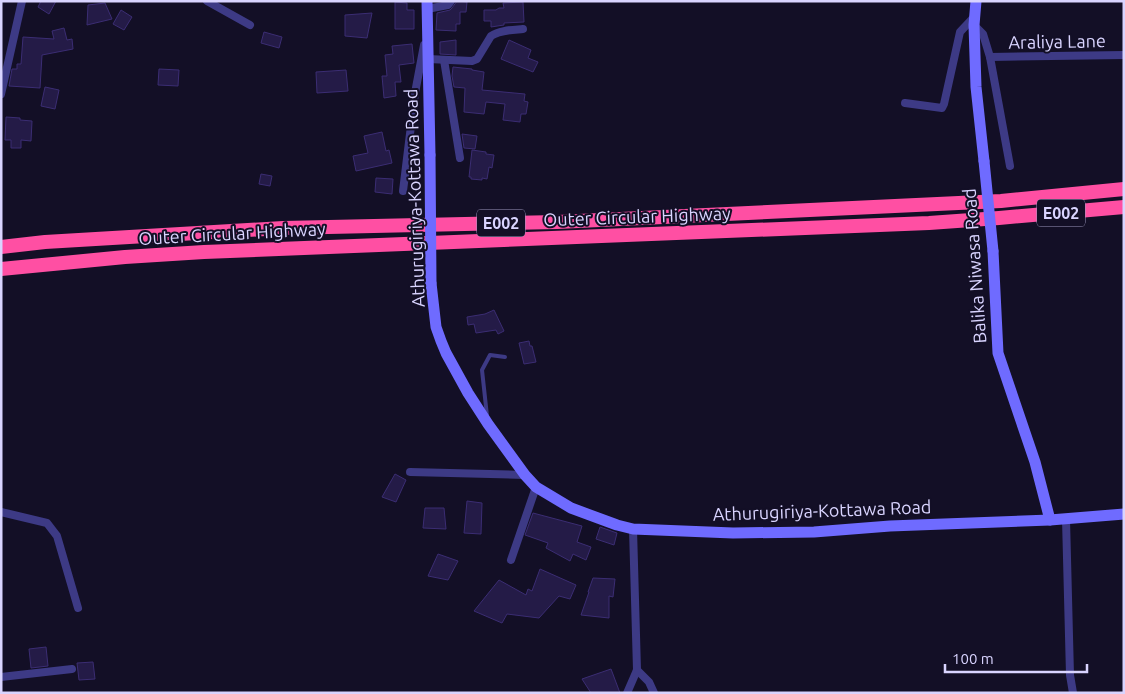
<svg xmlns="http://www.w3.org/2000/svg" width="1125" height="694" font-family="Ubuntu,sans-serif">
  <rect width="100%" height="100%" fill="#130f26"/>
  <g fill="#241b47" stroke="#3b2d73">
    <polygon points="41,1 56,1 49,14 38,7"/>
    <polygon points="457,1 467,2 466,12 460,12 460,24 456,24 456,31 436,30 437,13 450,10 452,8"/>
    <polygon points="395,2 407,3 407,10 414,10 414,29 395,29"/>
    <polygon points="523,2 524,22 504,23 504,25 491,27 491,21 484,21 484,10 496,10 499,8 504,8 503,3"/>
    <polygon points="105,3 112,19 87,25 88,5"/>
    <polygon points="121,10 132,17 124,30 113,24"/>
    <polygon points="372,13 367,38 345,36 345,15"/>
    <polygon points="64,28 67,40 72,39 73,49 42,55 40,88 9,86 12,69 17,69 17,64 21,64 23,37 54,39 52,31"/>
    <polygon points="264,32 282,37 279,48 261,43"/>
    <polygon points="456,40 456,55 440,54 440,42"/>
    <polygon points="509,40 531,50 528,58 538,62 533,72 501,59"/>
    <polygon points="412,44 414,63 399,65 401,82 395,82 396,96 384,98 382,76 387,76 385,55 393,54 392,46"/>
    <polygon points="453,67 472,69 472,70 484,72 482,90 525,94 524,101 528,102 526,114 521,114 520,122 503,120 505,104 486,102 484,114 464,112 465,88 454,87 452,76"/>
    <polygon points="159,69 179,70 178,86 158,85"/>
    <polygon points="346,70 348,91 317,93 316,72"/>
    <polygon points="45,87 59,90 55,109 41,106"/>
    <polygon points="6,117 20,118 20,120 32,121 31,141 21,140 21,148 11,148 11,140 5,140"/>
    <polygon points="382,132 386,151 389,150 392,163 356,171 353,156 368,153 364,136"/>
    <polygon points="462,134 477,136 475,149 464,148"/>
    <polygon points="472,150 486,152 486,154 494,155 492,168 489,167 487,179 482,178 482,180 471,179 471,177 469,177"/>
    <polygon points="261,174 272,176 270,186 259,184"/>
    <polygon points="376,178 393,179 392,194 375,192"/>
    <polygon points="494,310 504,331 498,334 496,330 476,333 474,324 468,325 467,317 485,314"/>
    <polygon points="529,341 530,346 532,346 536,362 524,364 519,343"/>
    <polygon points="395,474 406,480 396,502 382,497"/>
    <polygon points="467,501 482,503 481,534 464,533"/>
    <polygon points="425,508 444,508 446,529 423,528"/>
    <polygon points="533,513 582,526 577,542 591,547 586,560 573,554 570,561 546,548 548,543 525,535"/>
    <polygon points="600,527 617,533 614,545 596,539"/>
    <polygon points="438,554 458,561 448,580 428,576"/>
    <polygon points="540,569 576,585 570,599 559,596 539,618 507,614 502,623 474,611 499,580 526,595 528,589 532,591"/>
    <polygon points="593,578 615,579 613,597 609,596 609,618 581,615 589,592 588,592"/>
    <polygon points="46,647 48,666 31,668 29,649"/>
    <polygon points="93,662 95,679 79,680 77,663"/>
    <polygon points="611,669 620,693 591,693 582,679"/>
  </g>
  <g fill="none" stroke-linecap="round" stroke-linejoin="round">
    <polyline stroke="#3d3a85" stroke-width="4" points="487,416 482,370 490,355 505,357"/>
    <g stroke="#3d3a85" stroke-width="8">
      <polyline points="207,1 250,25"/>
      <polyline points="427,9 448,5 451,1"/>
      <polyline points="974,25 983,34 990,57 1010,166"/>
      <polyline points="990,57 1124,55"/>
      <path d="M 428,59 L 472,61 L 477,59 L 491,36 C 500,30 512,30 523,29"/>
      <polyline points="444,60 460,158"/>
      <polyline points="1,94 22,1"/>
      <polyline points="905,103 942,108 944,104 960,32 975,16"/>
      <polyline points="403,191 415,93 424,45"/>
      <polyline points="410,472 525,475"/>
      <polyline points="1,512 47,523 57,536 78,608"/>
      <polyline points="1066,519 1070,675 1073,693"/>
      <polyline points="511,560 536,487"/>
      <polyline points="637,670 649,682 654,693"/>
      <polyline points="1,677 72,669"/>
      <polyline points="627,693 637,670 633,529"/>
    </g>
    <g stroke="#6f6bff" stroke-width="11">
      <polyline points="427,1 430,155"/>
      <polyline points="976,1 974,25 976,87 984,161"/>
      <polyline points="993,251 998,353 1035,462 1050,520"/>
      <polyline points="431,283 436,327 441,341 446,353 468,393 488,424 525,475 536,487 571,508 617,525 633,529 733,533 814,532 890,526 1050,520 1124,514"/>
    </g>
    <g stroke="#ff4fa3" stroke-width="14">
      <polyline points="1,247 45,242 283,228 557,222 1001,201 1124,189"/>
      <polyline points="1,269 125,257 204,252 929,223 999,218 1124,207"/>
    </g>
    <g stroke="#6f6bff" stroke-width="11">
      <polyline points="430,155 431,283"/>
      <polyline points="984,161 993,251"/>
    </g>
  </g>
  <g text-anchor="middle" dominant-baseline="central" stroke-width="4" stroke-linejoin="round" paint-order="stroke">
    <g fill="#130f26" stroke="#9e99be" stroke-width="1">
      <rect x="1037" y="199.5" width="48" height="27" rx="4"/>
      <rect x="477" y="209.5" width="48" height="27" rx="4"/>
    </g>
    <g font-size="16" font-weight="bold" fill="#d9d4ff">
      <text x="1061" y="213">E002</text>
      <text x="501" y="223">E002</text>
    </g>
    <g font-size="18" fill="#d9d4ff" stroke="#130f26">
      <text transform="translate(1057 41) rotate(-1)">Araliya Lane</text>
      <text transform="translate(414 198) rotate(-92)">Athurugiriya-Kottawa Road</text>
      <text transform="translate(637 216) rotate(-2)">Outer Circular Highway</text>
      <text transform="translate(232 233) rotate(-3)">Outer Circular Highway</text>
      <text transform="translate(974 266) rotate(-94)">Balika Niwasa Road</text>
      <text transform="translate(822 510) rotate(-2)">Athurugiriya-Kottawa Road</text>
    </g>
  </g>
  <rect width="1125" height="694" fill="none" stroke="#d9d4ff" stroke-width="5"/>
  <path d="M945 664v8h142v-8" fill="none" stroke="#d9d4ff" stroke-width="2.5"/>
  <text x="952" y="664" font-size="15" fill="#d9d4ff" stroke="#130f26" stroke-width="4" paint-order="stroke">100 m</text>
</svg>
